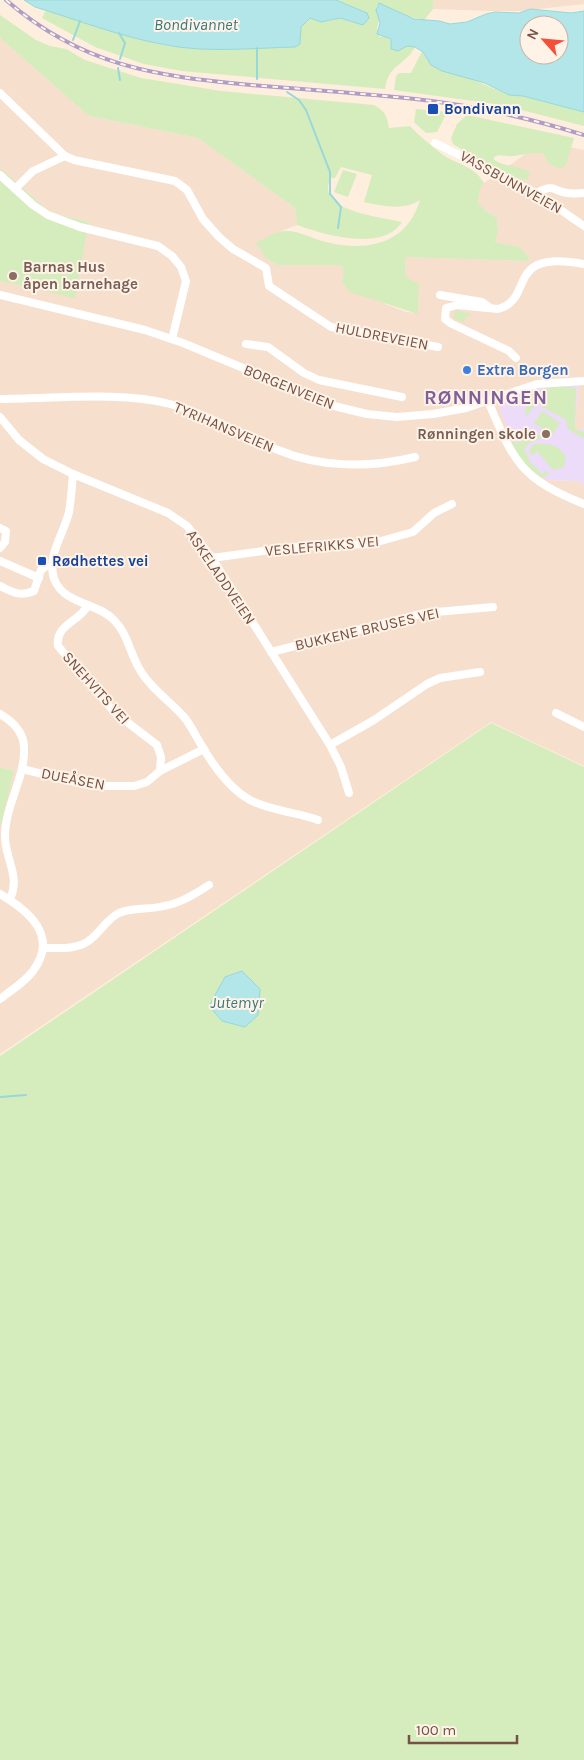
<svg xmlns="http://www.w3.org/2000/svg" width="584" height="1760" font-family="Karla,sans-serif">
  <rect width="100%" height="100%" fill="#feeede"/>
  <g fill="#f6dfcc">
    <polygon points="434,0 584,0 584,4 520,11 491,11 433,9"/>
    <polygon points="0,38 89,116 198,138 295,208 297,225 276,233 266,258 277,265 341,265 344,270 385,304 406,312 418,313 419,285 406,277 405,257 528,261 529,257 520,247 495,242 498,232 497,218 485,210 478,203 480,188 484,183 543,142 584,150 584,429 575,429 578,385 547,480 577,481 584,485 584,766 491,722 0,1054 0,824 14,771 0,767 0,281 75,297 89,222 57,214 45,208 0,168"/>
  </g>
  <polygon fill="#ecdcfa" points="578,385 575,429 584,429 584,485 577,481 547,480 520,456 510,439 498,402 541,387"/>
  <g fill="#d5ecbc">
    <path d="M 336,0 L 434,0 L 433,9 L 424,20 L 407,16 L 379,3 L 376,7 L 380,17 L 377,28 L 380,37 L 387,36 L 398,51 L 407,46 L 415,47 C 404,67 389,63 385,89 L 182,71 L 144,64 L 95,47 L 42,18 L 46,10 L 167,46 L 206,49 L 295,47 L 300,44 L 301,27 L 305,21 L 310,18 L 329,21 L 340,18 L 351,22 L 358,9 Z"/>
    <path d="M 0,15 L 36,40 L 50,46 L 66,49 L 85,60 L 141,78 L 221,91 L 374,105 C 385,111 387,116 389,128 L 410,126 C 419,136 429,143 439,152 C 455,165 473,164 484,183 L 480,188 L 478,203 L 485,210 L 497,218 L 498,232 L 495,242 L 520,247 L 529,257 L 528,261 L 405,257 L 406,277 L 419,284 L 418,314 L 350,292 L 342,282 L 344,271 L 341,265 L 277,265 L 266,258 L 256,243 C 265,239 275,231 285,231 C 298,230 313,239 326,242 C 366,252 407,245 420,200 C 402,211 385,206 364,202 L 372,175 L 341,167 L 335,178 L 331,178 C 313,211 382,217 402,222 C 383,252 325,235 297,225 L 295,208 L 198,138 L 89,116 L 0,38 Z"/>
    <polygon points="422,51 427,60 509,95 523,96 584,112 584,126 502,105 394,90 396,76 399,73 411,73"/>
    <polygon points="416,109 447,112 437,132 426,133 414,122"/>
    <path d="M 467,115 L 574,138 L 566,165 L 560,169 L 549,164 L 543,153 C 525,151 518,159 499,155 L 494,157 L 494,160 C 505,167 518,165 530,172 L 527,180 C 501,176 475,157 453,144 L 451,138 L 457,124 Z"/>
    <polygon points="0,168 45,208 57,214 89,222 75,298 0,281"/>
    <polygon points="343,170 357,174 348,197 334,192"/>
    <polygon points="456,310 470,314 468,317 466,316 464,322 453,318"/>
    <polygon points="556,386 576,388 575,429 584,432 584,439 568,429 566,420 536,403 526,417 525,411 530,392"/>
    <polygon points="542,411 560,423 552,435 534,423"/>
    <path d="M 529,430 L 541,436 L 540,439 L 529,443 L 524,450 L 529,458 L 528,460 L 542,474 L 546,471 L 550,474 L 541,478 C 526,465 519,460 511,441 L 513,439 L 516,444 L 529,436 Z"/>
    <path d="M 534,444 C 546,443 561,444 566,458 L 564,467 L 553,470 L 537,451 L 532,456 L 529,450 Z"/>
    <polygon points="491,723 584,767 584,1760 0,1760 0,1056"/>
    <polygon points="0,767 14,771 1,824 0,824"/>
  </g>
  <g fill="#b2e6e9" stroke="#97d8db" fill-rule="evenodd">
    <path d="M 24,0 L 336,0 L 367,13 L 369,18 L 363,25 L 340,18 L 321,22 L 310,18 L 301,27 L 300,44 L 295,47 C 253,48 208,53 166,45 C 121,37 78,20 35,7 Z"/>
    <path d="M 379,3 L 414,19 L 439,21 L 450,24 L 467,22 L 486,14 L 495,12 L 519,13 L 530,9 L 571,13 L 584,11 L 584,112 L 523,96 L 509,95 L 485,83 L 442,71 L 431,65 L 423,52 L 415,47 L 407,46 L 398,51 L 391,49 L 391,39 L 377,34 L 380,23 L 376,10 ZM 529,25 L 559,25 L 559,55 L 529,55 Z"/>
    <polygon points="242,971 260,989 258,1015 245,1027 222,1021 209,1006 225,977"/>
  </g>
  <g fill="none" stroke-linecap="round" stroke-linejoin="round">
    <g stroke="#97d8db" stroke-width="2">
      <polyline points="119,33 125,43 120,59"/>
      <polyline points="73,40 80,21"/>
      <polyline points="118,68 120,80"/>
      <polyline points="257,79 257,48"/>
      <polyline points="287,92 299,100 306,110 330,172 330,194 341,207 338,228"/>
      <polyline points="0,1097 26,1095"/>
    </g>
    <g stroke="#fff" stroke-width="8">
      <polyline points="0,93 65,156 74,160 175,181 187,190 203,219 219,237 233,249 266,268 269,286 331,327 438,347"/>
      <polyline points="435,143 536,193 584,226"/>
      <polyline points="0,175 33,205 48,215 80,227 158,246 172,256 181,267 186,281 172,339"/>
      <polyline points="15,189 33,171 65,156"/>
      <path d="M 536,193 C 555,183 552,191 567,193 C 572,194 579,193 584,193"/>
      <polyline points="0,295 145,330 183,343 334,406 367,414 397,417 433,414 466,408 537,384 584,381"/>
      <polyline points="440,295 482,302 489,307"/>
      <polyline points="246,344 268,347 304,373 319,380 402,397"/>
      <path d="M 516,358 L 509,351 L 452,324 L 445,319 L 446,308 L 457,305 L 498,309 C 536,299 503,249 584,264"/>
      <path d="M 0,399 C 52,399 121,391 170,404 C 208,414 242,436 278,450 C 321,468 370,468 415,457"/>
      <path d="M 488,401 C 514,462 520,478 584,504"/>
      <polyline points="0,417 19,440 43,459 73,474 168,513 187,526 212,558 330,745 341,767 349,793"/>
      <path d="M 73,474 C 72,487 71,500 69,512 C 64,534 45,558 55,581 C 65,604 98,603 114,620 C 128,634 130,654 140,670 C 151,689 170,701 184,717 C 191,725 196,737 202,746 C 213,765 230,789 250,800 C 270,811 297,812 318,820"/>
      <polyline points="0,528 6,531 5,542 0,548"/>
      <polyline points="212,558 293,547 370,544 413,532 434,513 452,504"/>
      <polyline points="0,561 39,578"/>
      <path d="M 0,586 C 13,592 20,597 34,591 L 41,570 L 45,567"/>
      <path d="M 88,605 C 80,622 55,624 58,646 L 114,712 L 157,745 L 161,757 L 160,771"/>
      <polyline points="271,652 425,613 493,607"/>
      <polyline points="556,713 584,727"/>
      <path d="M 0,714 C 12,721 23,731 24,746 C 26,777 5,805 5,836 C 5,860 21,876 10,899"/>
      <polyline points="330,745 374,720 427,684 440,678 480,672"/>
      <polyline points="22,769 92,786 134,786 147,782 160,771 204,749"/>
      <path d="M 0,894 C 29,911 59,936 33,971 C 25,982 10,991 0,999"/>
      <path d="M 43,948 C 59,948 79,950 91,939 C 101,931 107,919 119,913 C 133,907 149,910 164,906 C 181,903 195,894 209,885"/>
    </g>
    <defs>
      <path id="rail" d="M 6,0 C 82,66 155,76 251,85 C 303,89 355,93 406,98 C 467,104 526,117 584,135"/>
    </defs>
    <use href="#rail" stroke="#af9dc7" stroke-width="4"/>
    <use href="#rail" stroke="#fff3e7" stroke-width="2" stroke-dasharray="5.5" stroke-linecap="butt"/>
  </g>
  <g fill="#1a4fb4" stroke="#fff3e7" stroke-width="2">
    <rect x="427" y="103" width="12" height="12" rx="2.5"/>
    <rect x="37" y="556" width="10" height="10" rx="2.5"/>
  </g>
  <g fill="#8d6e63" stroke="#fff3e7" stroke-width="2">
    <circle cx="13" cy="276" r="5"/>
    <circle cx="546" cy="434" r="5"/>
  </g>
  <circle fill="#3f7fe0" stroke="#fff3e7" stroke-width="2" cx="467" cy="370" r="5"/>
  <g text-anchor="middle" dominant-baseline="central" stroke-width="4" stroke-linejoin="round" paint-order="stroke">
    <g font-size="15" font-weight="bold" fill="#164399" stroke="#fff3e7" text-anchor="start">
      <text x="444" y="109">Bondivann</text>
      <text x="52" y="561">Rødhettes vei</text>
    </g>
    <g font-size="15" fill="#765145" stroke="#fff3e7">
      <text transform="translate(511 182) rotate(29)">VASSBUNNVEIEN</text>
      <text transform="translate(382 336) rotate(11)">HULDREVEIEN</text>
      <text transform="translate(289 387) rotate(22)">BORGENVEIEN</text>
      <text transform="translate(224 427) rotate(23)">TYRIHANSVEIEN</text>
      <text transform="translate(322 546) rotate(-5)">VESLEFRIKKS VEI</text>
      <text transform="translate(221 577) rotate(56)">ASKELADDVEIEN</text>
      <text transform="translate(367 629) rotate(-13)">BUKKENE BRUSES VEI</text>
      <text transform="translate(96 688) rotate(48)">SNEHVITS VEI</text>
      <text transform="translate(73 779) rotate(11)">DUEÅSEN</text>
    </g>
    <g font-size="15" font-weight="bold" fill="#785e54" stroke="#fff3e7" text-anchor="start">
      <text x="23" y="267">Barnas Hus<tspan x="23" dy="17">åpen barnehage</tspan></text>
      <text x="536" y="434" text-anchor="end">Rønningen skole</text>
    </g>
    <g font-size="15" font-weight="bold" fill="#366cbe" stroke="#fff3e7" text-anchor="start">
      <text x="477" y="370">Extra Borgen</text>
    </g>
    <g font-size="16" font-style="italic" fill="#37787d" stroke="#fff3e7">
      <text x="196" y="24">Bondivannet</text>
      <text x="237" y="1002">Jutemyr</text>
    </g>
    <g font-size="20" font-weight="bold" letter-spacing="1" fill="#805f9a" stroke="#fff3e7">
      <text x="486" y="397">RØNNINGEN</text>
    </g>
  </g>
  <g transform="translate(544 40) rotate(297)"><circle r="24" fill="#fff3e7" stroke="#c8b2a6"/>
  <path d="M0-4L9 19L0 12L-9 19Z" fill="#f34f39"/>
  <text y="-8" font-size="14" font-weight="bold" text-anchor="middle" fill="#765145">N</text>
  </g>
  <path d="M409 1735v8h108v-8" fill="none" stroke="#765145" stroke-width="2.5"/>
  <text x="416" y="1735" font-size="15" fill="#765145" stroke="#fff3e7" stroke-width="4" paint-order="stroke">100 m</text>
</svg>
